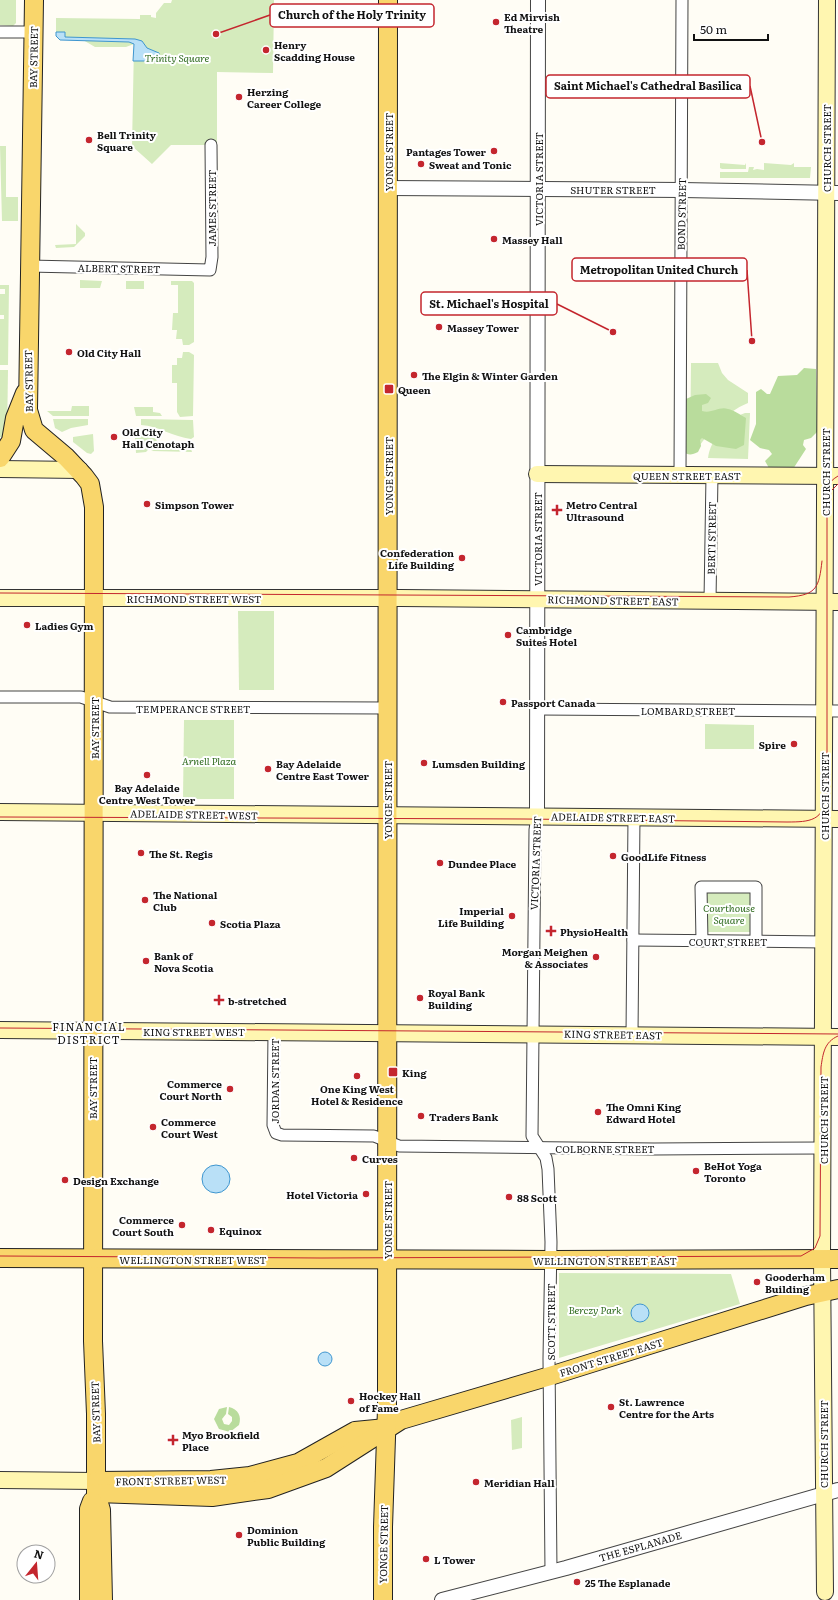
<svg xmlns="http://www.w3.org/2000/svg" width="838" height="1600" font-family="Literata,serif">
  <rect width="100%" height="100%" fill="#fffdf5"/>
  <g fill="#d5ebbd">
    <polygon points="0,0 16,0 16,23 13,26 0,25"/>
    <polygon points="172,0 274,0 273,73 217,72 217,145 171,145 152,164 132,146 134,44 126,47 95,47 83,40 60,40 56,36 56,18 140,19 140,15 151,15 151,17 156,18 156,13 164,3 171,3"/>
    <polygon points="0,146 6,146 6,197 18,197 18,221 2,221"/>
    <polygon points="720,163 745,165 746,163 746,169 722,169 720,168"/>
    <polygon points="764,163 791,165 794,163 794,167 811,167 810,178 720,178 720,172 748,172 749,167 754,167 753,170 757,169 764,170"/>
    <polygon points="76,224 85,233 85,236 74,247 56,248 55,245 76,244"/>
    <polygon points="80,280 102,281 100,288 80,288"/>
    <rect x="126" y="281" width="18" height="8"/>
    <polygon points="171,281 192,281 194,283 194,342 189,345 183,345 182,339 176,339 177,330 172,330 173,313 178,313 178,285 171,285"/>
    <polygon points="0,285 9,285 8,365 0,365 0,319 4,319 4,315 0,315 0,294 5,294 5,289 0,289"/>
    <polygon points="183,352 189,352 194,355 193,416 180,417 177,412 177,383 172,383 172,365 177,365 177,358 182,358"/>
    <path d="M 691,363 L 718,363 L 722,373 L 728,380 L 748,393 L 748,403 C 724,413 710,431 695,452 L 690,452 Z"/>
    <polygon points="0,370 8,370 7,437 0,437"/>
    <polygon points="72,406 89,406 89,416 53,416 47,411 71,411"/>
    <polygon points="134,407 153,407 153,412 160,413 162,416 136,416"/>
    <path d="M 745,413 L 750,413 L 748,459 L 708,458 C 710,440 728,418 745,413 Z"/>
    <polygon points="53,419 88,419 88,425 71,428 62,432 55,428"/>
    <path d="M 141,419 L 193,420 L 194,437 L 191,439 C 173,437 159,426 141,425 Z"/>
    <polygon points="93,434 94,451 91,454 87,453 73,442 73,437"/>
    <polygon points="136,434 158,439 146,452 136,453 135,438"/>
    <polygon points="169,444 191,449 192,452 151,451"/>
    <polygon points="238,611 274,611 274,690 239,690"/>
    <polygon points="184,720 234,720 234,799 183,799"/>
    <polygon points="705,724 754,725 754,749 705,749"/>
    <polygon points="705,892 748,893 751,892 751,932 706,932"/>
    <polygon points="559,1273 731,1274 740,1304 559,1358"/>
    <polygon points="522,1417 522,1448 512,1450 511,1420"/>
  </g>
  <g fill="#b9dc9c">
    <polygon points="804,368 816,369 817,432 811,438 804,440 803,445 806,449 793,469 769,468 765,461 772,454 769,450 760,448 750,440 756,424 756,392 761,389 767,394 770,394 778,376 797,375"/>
    <path d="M 706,394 L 711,398 L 708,403 L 702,405 L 702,411 C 712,414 719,406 728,409 C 734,410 740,415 746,418 L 744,445 L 736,449 L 716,446 L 702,438 L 700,440 L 701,446 L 698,452 C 692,455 688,456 683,451 L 684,406 L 686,399 L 695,395 Z"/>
    <path d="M 227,1407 L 226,1414 L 222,1419 L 224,1424 L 229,1425 L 232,1421 L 232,1417 L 228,1414 L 229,1407 C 238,1409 242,1416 239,1425 L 230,1432 L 219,1429 L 214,1419 L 219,1409 Z"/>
  </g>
  <g fill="#b9e0f7" stroke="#3f96cf">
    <polygon points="56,32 65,32 65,37 135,39 142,41 147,48 159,53 159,61 133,61 134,44 129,42 60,40 56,36"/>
    <circle cx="216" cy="1179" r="14"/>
    <circle cx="640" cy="1313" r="9"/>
    <circle cx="325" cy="1359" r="7"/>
  </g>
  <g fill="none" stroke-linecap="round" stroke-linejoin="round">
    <defs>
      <g id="minor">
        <polyline points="0,32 33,32"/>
        <polyline points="29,266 210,270 212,257 211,145"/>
        <polyline points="680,475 682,0"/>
        <polyline points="710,601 712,475"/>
        <polyline points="0,697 81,697 110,707 387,708"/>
        <polyline points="537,709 838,711"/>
        <polyline points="537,816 535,830 532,1136 546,1158 548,1169 551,1242 549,1359 551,1571"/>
        <polyline points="633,940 824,942"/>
        <polyline points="702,941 701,887 756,887 756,941"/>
        <polyline points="274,1032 273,1125 276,1133 282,1135 374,1136 399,1146 654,1149 823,1148"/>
        <polyline points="632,1035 634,817"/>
      </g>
      <g id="tertiary">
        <polyline points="388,188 682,190 838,193"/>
        <polyline points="537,816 538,0"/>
        <polyline points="442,1600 566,1568 838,1490"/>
      </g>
      <g id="secondary">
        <polyline points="0,469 80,470"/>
        <polyline points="537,474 838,476"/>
        <polyline points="0,598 401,598 838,602"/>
        <polyline points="0,812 838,819"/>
        <polyline points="0,1030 838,1037"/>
        <polyline points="0,1480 96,1481"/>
        <polyline points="825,1592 822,1259 827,0"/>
      </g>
      <g id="primary">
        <polyline points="34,0 28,410 34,430 66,457 84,476 90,484 94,507 93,1341 96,1414 96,1493 101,1510 103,1600"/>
        <polyline points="0,458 11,441 15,418 25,393"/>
        <polyline points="0,1258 551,1260 838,1259"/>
        <polyline points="96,1481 211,1480 250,1476 298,1463 355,1431 386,1428"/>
        <polyline points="96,1493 212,1497 268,1489 326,1468 401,1420 550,1376 806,1296 838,1289"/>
        <polyline points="89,1600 89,1509 92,1501"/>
        <polyline points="383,1600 383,1527 387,1408 388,0"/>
      </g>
    </defs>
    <use href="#minor" stroke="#444" stroke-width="13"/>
    <use href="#tertiary" stroke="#444" stroke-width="16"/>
    <use href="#secondary" stroke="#333" stroke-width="18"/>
    <use href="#primary" stroke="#222" stroke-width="20"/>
    <use href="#minor" stroke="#fff" stroke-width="11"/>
    <use href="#tertiary" stroke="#fff" stroke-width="14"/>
    <use href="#secondary" stroke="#fff6b0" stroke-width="16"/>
    <use href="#primary" stroke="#f9d66b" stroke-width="18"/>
    <g stroke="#c4262e" stroke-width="1">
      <path d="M 823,505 C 824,492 826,483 838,476"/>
      <path d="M 0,593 L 789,597 C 817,595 819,587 822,561"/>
      <path d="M 0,817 L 524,819 L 787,822 C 810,822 824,821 827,794 L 827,513 L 831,491 L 838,484"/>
      <polyline points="0,1028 838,1034"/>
      <path d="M 0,1256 L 321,1258 L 801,1256 L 815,1248 L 820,1236 L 821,1067 C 823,1054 824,1042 838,1036"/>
    </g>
  </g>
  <g fill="#c4262e" stroke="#fff" stroke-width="1.5">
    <circle cx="496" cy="22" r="4"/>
    <circle cx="266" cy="50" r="4"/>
    <circle cx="239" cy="97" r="4"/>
    <circle cx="89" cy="140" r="4"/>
    <circle cx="494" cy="151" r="4"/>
    <circle cx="421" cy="164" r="4"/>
    <circle cx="494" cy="239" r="4"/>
    <circle cx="439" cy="327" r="4"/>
    <circle cx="69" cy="352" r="4"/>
    <circle cx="414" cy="375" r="4"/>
    <rect x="384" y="384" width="10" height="10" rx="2"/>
    <circle cx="114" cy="437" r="4"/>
    <circle cx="147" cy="504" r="4"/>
    <path d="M555 504h4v4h4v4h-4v4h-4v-4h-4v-4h4z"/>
    <circle cx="462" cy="558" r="4"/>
    <circle cx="27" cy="625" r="4"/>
    <circle cx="508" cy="635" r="4"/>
    <circle cx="503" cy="702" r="4"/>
    <circle cx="794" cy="744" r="4"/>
    <circle cx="424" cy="763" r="4"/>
    <circle cx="268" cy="769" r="4"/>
    <circle cx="147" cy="775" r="4"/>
    <circle cx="141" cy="853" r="4"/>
    <circle cx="613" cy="856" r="4"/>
    <circle cx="440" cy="863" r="4"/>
    <circle cx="145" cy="900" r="4"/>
    <circle cx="512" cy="916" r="4"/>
    <circle cx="212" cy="923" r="4"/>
    <path d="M549 925h4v4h4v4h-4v4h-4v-4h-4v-4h4z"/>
    <circle cx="596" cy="957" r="4"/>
    <circle cx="146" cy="961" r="4"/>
    <circle cx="420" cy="998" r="4"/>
    <path d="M217 994h4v4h4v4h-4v4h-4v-4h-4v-4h4z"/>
    <rect x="388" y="1067" width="10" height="10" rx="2"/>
    <circle cx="357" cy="1076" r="4"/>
    <circle cx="230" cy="1089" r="4"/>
    <circle cx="598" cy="1112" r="4"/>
    <circle cx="421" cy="1116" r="4"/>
    <circle cx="153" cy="1127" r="4"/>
    <circle cx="354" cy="1158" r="4"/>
    <circle cx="696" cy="1171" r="4"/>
    <circle cx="65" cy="1180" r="4"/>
    <circle cx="366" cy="1194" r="4"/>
    <circle cx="509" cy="1197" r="4"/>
    <circle cx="182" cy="1225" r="4"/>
    <circle cx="211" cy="1230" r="4"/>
    <circle cx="757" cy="1282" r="4"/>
    <circle cx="351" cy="1401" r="4"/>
    <circle cx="611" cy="1407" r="4"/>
    <path d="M171 1434h4v4h4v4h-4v4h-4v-4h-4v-4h4z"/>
    <circle cx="476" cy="1482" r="4"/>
    <circle cx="239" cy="1535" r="4"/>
    <circle cx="426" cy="1559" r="4"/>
    <circle cx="577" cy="1582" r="4"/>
  </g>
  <g text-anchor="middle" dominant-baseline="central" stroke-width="4" stroke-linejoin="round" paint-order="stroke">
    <g font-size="10" font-weight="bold" fill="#111" stroke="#fff" text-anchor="start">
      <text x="504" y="16">Ed Mirvish<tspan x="504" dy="12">Theatre</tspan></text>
      <text x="274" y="44">Henry<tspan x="274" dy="12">Scadding House</tspan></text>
      <text x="247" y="91">Herzing<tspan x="247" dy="12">Career College</tspan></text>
      <text x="97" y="134">Bell Trinity<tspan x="97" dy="12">Square</tspan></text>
      <text x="486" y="151" text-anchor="end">Pantages Tower</text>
      <text x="429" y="164">Sweat and Tonic</text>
      <text x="502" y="239">Massey Hall</text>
      <text x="447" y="327">Massey Tower</text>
      <text x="77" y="352">Old City Hall</text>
      <text x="422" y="375">The Elgin &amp; Winter Garden</text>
      <text x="398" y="389">Queen</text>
      <text x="122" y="431">Old City<tspan x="122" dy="12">Hall Cenotaph</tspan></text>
      <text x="155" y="504">Simpson Tower</text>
      <text x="566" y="504">Metro Central<tspan x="566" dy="12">Ultrasound</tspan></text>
      <text x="454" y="552" text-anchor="end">Confederation<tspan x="454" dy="12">Life Building</tspan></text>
      <text x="35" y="625">Ladies Gym</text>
      <text x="516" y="629">Cambridge<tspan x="516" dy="12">Suites Hotel</tspan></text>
      <text x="511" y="702">Passport Canada</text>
      <text x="786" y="744" text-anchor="end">Spire</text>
      <text x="276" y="763">Bay Adelaide<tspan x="276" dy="12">Centre East Tower</tspan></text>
      <text x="432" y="763">Lumsden Building</text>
      <text x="147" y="787" text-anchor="middle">Bay Adelaide<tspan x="147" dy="12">Centre West Tower</tspan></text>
      <text x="149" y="853">The St. Regis</text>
      <text x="621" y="856">GoodLife Fitness</text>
      <text x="448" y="863">Dundee Place</text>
      <text x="153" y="894">The National<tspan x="153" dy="12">Club</tspan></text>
      <text x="504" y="910" text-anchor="end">Imperial<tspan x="504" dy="12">Life Building</tspan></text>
      <text x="220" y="923">Scotia Plaza</text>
      <text x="560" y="931">PhysioHealth</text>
      <text x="588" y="951" text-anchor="end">Morgan Meighen<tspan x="588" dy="12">&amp; Associates</tspan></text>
      <text x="154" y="955">Bank of<tspan x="154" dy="12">Nova Scotia</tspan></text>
      <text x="428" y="992">Royal Bank<tspan x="428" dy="12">Building</tspan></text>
      <text x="228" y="1000">b-stretched</text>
      <text x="402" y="1072">King</text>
      <text x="222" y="1083" text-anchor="end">Commerce<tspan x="222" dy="12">Court North</tspan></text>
      <text x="357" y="1088" text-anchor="middle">One King West<tspan x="357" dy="12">Hotel &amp; Residence</tspan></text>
      <text x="606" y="1106">The Omni King<tspan x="606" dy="12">Edward Hotel</tspan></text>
      <text x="429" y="1116">Traders Bank</text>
      <text x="161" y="1121">Commerce<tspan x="161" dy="12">Court West</tspan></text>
      <text x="362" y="1158">Curves</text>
      <text x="704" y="1165">BeHot Yoga<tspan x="704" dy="12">Toronto</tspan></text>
      <text x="73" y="1180">Design Exchange</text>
      <text x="358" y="1194" text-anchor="end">Hotel Victoria</text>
      <text x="517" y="1197">88 Scott</text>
      <text x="174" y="1219" text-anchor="end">Commerce<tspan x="174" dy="12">Court South</tspan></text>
      <text x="219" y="1230">Equinox</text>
      <text x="765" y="1276">Gooderham<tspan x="765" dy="12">Building</tspan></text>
      <text x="359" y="1395">Hockey Hall<tspan x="359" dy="12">of Fame</tspan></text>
      <text x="619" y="1401">St. Lawrence<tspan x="619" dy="12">Centre for the Arts</tspan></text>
      <text x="182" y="1434">Myo Brookfield<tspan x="182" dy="12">Place</tspan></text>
      <text x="484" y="1482">Meridian Hall</text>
      <text x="247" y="1529">Dominion<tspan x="247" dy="12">Public Building</tspan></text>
      <text x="434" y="1559">L Tower</text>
      <text x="585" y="1582">25 The Esplanade</text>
    </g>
    <g font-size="10" fill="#111" stroke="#fff">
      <text transform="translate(33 57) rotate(-89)">BAY STREET</text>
      <text transform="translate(826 148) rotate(-90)">CHURCH STREET</text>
      <text transform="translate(388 152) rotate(-90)">YONGE STREET</text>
      <text transform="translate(538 179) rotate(-90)">VICTORIA STREET</text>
      <text x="613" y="189">SHUTER STREET</text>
      <text transform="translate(211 208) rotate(-90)">JAMES STREET</text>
      <text transform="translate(681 214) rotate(-89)">BOND STREET</text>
      <text transform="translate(119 268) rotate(1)">ALBERT STREET</text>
      <text transform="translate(28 381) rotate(-91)">BAY STREET</text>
      <text transform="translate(825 472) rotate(-90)">CHURCH STREET</text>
      <text x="687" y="475">QUEEN STREET EAST</text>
      <text transform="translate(388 476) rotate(-90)">YONGE STREET</text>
      <text transform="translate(711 538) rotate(-89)">BERTI STREET</text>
      <text transform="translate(537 539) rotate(-90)">VICTORIA STREET</text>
      <text x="194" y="598">RICHMOND STREET WEST</text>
      <text transform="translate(613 600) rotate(1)">RICHMOND STREET EAST</text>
      <text x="193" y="708">TEMPERANCE STREET</text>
      <text x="688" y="710">LOMBARD STREET</text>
      <text transform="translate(94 728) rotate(-90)">BAY STREET</text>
      <text transform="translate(824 796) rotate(-90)">CHURCH STREET</text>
      <text transform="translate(387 800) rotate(-90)">YONGE STREET</text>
      <text transform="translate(194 814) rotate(1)">ADELAIDE STREET WEST</text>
      <text transform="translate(613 817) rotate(1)">ADELAIDE STREET EAST</text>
      <text transform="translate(535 863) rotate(-88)">VICTORIA STREET</text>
      <text x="728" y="941">COURT STREET</text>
      <text x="194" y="1031">KING STREET WEST</text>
      <text transform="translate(613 1034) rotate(1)">KING STREET EAST</text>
      <text transform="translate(274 1081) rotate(-90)">JORDAN STREET</text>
      <text transform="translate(92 1088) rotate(-90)">BAY STREET</text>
      <text transform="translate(823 1120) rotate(-90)">CHURCH STREET</text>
      <text x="605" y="1148">COLBORNE STREET</text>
      <text transform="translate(387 1220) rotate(-90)">YONGE STREET</text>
      <text x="193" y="1259">WELLINGTON STREET WEST</text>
      <text x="605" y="1260">WELLINGTON STREET EAST</text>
      <text transform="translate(550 1322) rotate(-90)">SCOTT STREET</text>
      <text transform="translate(611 1357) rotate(-17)">FRONT STREET EAST</text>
      <text transform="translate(95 1412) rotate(-92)">BAY STREET</text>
      <text transform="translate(823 1444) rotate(-90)">CHURCH STREET</text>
      <text transform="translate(171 1480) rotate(-1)">FRONT STREET WEST</text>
      <text transform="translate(383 1544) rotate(-89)">YONGE STREET</text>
      <text transform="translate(640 1546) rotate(-16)">THE ESPLANADE</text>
    </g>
    <g font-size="10" font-style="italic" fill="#2f6b1f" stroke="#fff">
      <text x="177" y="57">Trinity Square</text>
      <text x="209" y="760">Arnell Plaza</text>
      <text x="729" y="907">Courthouse<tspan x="729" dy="12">Square</tspan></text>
      <text x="595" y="1309">Berczy Park</text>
    </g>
    <g font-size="11" letter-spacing="1" fill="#111" stroke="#fff">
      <text x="89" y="1026">FINANCIAL<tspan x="89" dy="13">DISTRICT</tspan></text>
    </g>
  </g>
  <path fill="none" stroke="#c4262e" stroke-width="1.5" d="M216 34L270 15M762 142L750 86M752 341L747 270M613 332L557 304"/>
  <g fill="#c4262e" stroke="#fff" stroke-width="1.5">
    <circle cx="216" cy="34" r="4"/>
    <circle cx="762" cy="142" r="4"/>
    <circle cx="752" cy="341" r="4"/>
    <circle cx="613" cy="332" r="4"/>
  </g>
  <g fill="#fff" stroke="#c4262e" stroke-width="1.5">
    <rect x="270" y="4" width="164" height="23" rx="4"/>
    <rect x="546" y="75" width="204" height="23" rx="4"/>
    <rect x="572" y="258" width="175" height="23" rx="4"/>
    <rect x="421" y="292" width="136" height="23" rx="4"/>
  </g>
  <g font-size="11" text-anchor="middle" font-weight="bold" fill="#111">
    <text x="352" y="19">Church of the Holy Trinity</text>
    <text x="648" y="90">Saint Michael's Cathedral Basilica</text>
    <text x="659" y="274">Metropolitan United Church</text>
    <text x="489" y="308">St. Michael's Hospital</text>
  </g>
  <g transform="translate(36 1564) rotate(17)"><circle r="19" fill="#ffffff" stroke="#a0a0a0"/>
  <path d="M0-3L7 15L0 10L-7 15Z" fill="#c4262e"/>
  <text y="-6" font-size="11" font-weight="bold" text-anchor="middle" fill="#111111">N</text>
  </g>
  <path d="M694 34v6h74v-6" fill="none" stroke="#111111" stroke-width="2"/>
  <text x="700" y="34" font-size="12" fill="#111111" stroke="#ffffff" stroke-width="3" paint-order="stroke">50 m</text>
</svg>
